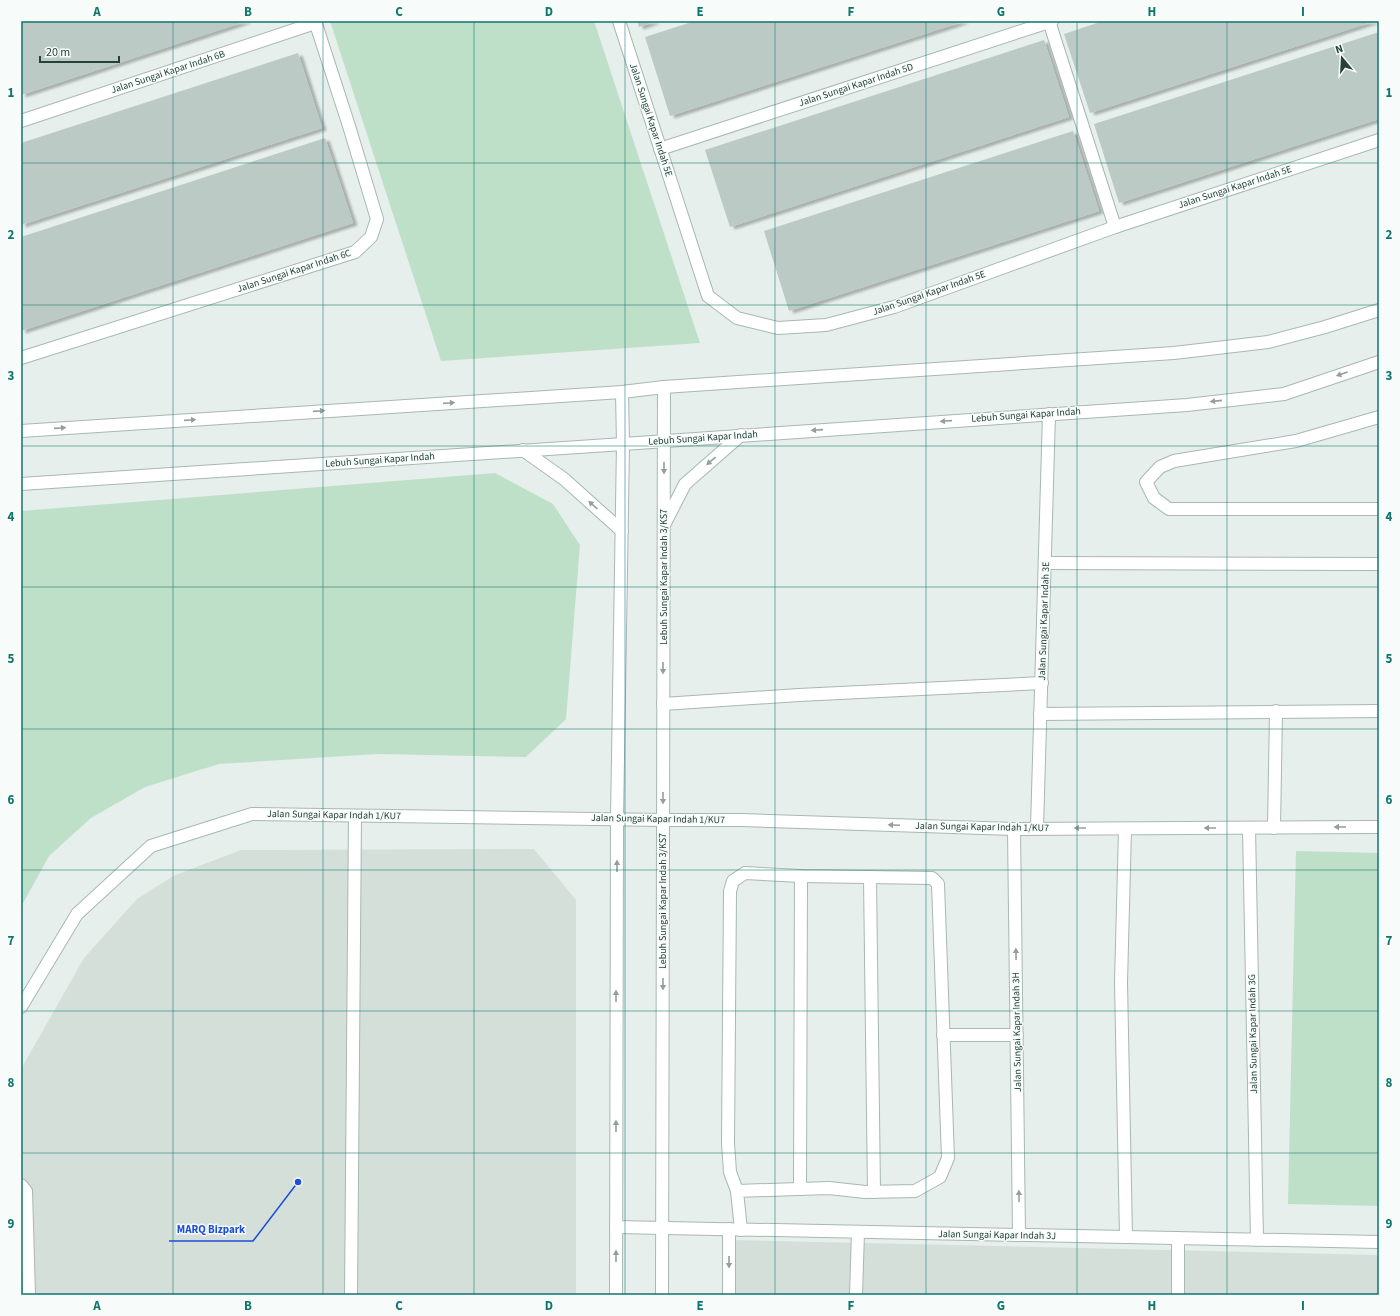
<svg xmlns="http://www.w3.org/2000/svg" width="1400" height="1316" font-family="'Source Sans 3',sans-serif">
  <defs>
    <filter id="shadow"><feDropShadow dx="4.5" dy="2.5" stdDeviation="1" flood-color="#0004"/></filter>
  </defs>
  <rect width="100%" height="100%" fill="#e6efeb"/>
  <g fill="#d4dfda">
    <polygon points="534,849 576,900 576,1295 21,1295 21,1069 84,958 137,899 173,876 241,850"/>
    <polygon points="735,1240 1379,1255 1379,1295 735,1295"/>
  </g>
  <g fill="#bfe0c8">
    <polygon points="330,21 594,21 700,343 441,361"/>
    <polygon points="495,473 553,504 580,545 566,719 526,757 378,754 219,764 145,787 91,818 49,856 21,907 21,511"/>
    <polygon points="1296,851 1379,853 1379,1206 1288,1204"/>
  </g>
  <g fill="#bbcac4" filter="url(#shadow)">
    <polygon points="21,21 247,21 21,95"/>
    <polygon points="637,21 656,21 639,27"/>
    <polygon points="695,21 965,21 670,116 645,37"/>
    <polygon points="1103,21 1375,21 1090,113 1064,34"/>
    <polygon points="1379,32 1379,119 1119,203 1094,124"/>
    <polygon points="1044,40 1069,117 730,227 705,150"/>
    <polygon points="298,53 322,128 21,225 21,143"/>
    <polygon points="1073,131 1099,211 789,311 764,231"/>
    <polygon points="325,138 353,223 21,331 21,237"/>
  </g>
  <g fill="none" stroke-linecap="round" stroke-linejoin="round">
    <defs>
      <g id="minor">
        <polyline points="619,21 708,296 737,318 778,328 826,325 894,307 1115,227 1379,140"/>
        <polyline points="1049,21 1115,227"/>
        <polyline points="21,121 315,23"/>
        <polyline points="660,149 1052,21"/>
        <polyline points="21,358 355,252 371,237 377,219 349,126 315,21"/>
        <polyline points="1379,417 1296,441 1174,461 1160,467 1146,482 1154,498 1169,509 1379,509"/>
        <polyline points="21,431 622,392 664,387 1174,353 1268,342 1325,327 1379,310"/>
        <polyline points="523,450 564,479 622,531"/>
        <polyline points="21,484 623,444 1187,405 1284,394 1379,362"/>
        <polyline points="665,523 685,484 741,435"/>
        <polyline points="1045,563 1379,564"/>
        <polyline points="663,704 799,695 1042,683"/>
        <polyline points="1040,714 1379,711"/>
        <polyline points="1037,828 1049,414"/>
        <polyline points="1249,828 1257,1240"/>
        <polyline points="1274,828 1276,711"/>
        <polyline points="1014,829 1019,1235"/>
        <polyline points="1125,829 1121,982 1126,1237"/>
        <polyline points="870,877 874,1192"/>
        <polyline points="21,1007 77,914 151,846 252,814 663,820 742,820 1014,829 1379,827"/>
        <polyline points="943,1035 1017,1035"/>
        <polyline points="21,1185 26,1191 29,1295"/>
        <polyline points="800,1189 801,876"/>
        <polyline points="737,1191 829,1188 865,1192 915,1191 940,1177 948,1158 938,884 932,878 801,876 745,873 733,881 730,891 728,1143 730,1172 737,1191 741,1230"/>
        <polyline points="616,1227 1379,1242"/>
        <polyline points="1178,1238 1178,1295"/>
        <polyline points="351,1295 355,816"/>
        <polyline points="616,1295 617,819 623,444 622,392"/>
        <polyline points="662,1295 664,387"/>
        <polyline points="729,1295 729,1229"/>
        <polyline points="856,1295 858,1232"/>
      </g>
    </defs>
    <use href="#minor" stroke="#a8b8b2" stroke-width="14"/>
    <use href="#minor" stroke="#fff" stroke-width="12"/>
  </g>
  <defs><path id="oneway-solid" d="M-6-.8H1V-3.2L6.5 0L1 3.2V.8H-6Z"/></defs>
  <g fill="#92a09c">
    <use href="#oneway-solid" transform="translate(1342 374) rotate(161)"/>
    <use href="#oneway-solid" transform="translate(1216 401) rotate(174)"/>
    <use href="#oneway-solid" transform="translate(449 403) rotate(-4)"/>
    <use href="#oneway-solid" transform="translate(319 411) rotate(-4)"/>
    <use href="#oneway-solid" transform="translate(190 420) rotate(-4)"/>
    <use href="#oneway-solid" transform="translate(946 421) rotate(176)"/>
    <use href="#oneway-solid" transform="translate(60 428) rotate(-4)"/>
    <use href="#oneway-solid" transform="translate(817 430) rotate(176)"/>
    <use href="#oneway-solid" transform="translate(711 461) rotate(139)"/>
    <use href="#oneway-solid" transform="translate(664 468) rotate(90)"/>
    <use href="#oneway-solid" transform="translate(593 505) rotate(-138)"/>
    <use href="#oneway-solid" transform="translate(663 668) rotate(90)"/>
    <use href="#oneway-solid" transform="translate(663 798) rotate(90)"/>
    <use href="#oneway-solid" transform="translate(894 825) rotate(-178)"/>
    <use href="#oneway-solid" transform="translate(1340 827) rotate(180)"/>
    <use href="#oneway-solid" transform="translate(1080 828) rotate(-180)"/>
    <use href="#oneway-solid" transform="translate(1210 828) rotate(180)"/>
    <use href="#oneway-solid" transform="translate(617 866) rotate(-90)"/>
    <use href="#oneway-solid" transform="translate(1016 954) rotate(-91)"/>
    <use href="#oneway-solid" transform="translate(663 984) rotate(90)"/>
    <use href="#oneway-solid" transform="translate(616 996) rotate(-90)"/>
    <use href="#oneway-solid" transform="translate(616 1126) rotate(-90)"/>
    <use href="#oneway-solid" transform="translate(1019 1196) rotate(-91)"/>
    <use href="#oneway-solid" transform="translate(616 1256) rotate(-90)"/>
    <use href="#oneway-solid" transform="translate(729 1262) rotate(90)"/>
  </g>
  <path fill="none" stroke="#0f766e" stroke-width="1" stroke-opacity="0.55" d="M 173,21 L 173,1295M 323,21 L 323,1295M 474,21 L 474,1295M 625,21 L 625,1295M 775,21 L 775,1295M 926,21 L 926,1295M 1077,21 L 1077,1295M 1227,21 L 1227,1295M 21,163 L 1379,163M 21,305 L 1379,305M 21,446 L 1379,446M 21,587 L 1379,587M 21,729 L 1379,729M 21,870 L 1379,870M 21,1011 L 1379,1011M 21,1153 L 1379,1153"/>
  <g text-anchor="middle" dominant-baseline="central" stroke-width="3" stroke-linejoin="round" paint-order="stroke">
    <g font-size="10" fill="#24423a" stroke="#f7fbf9">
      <text transform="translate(168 72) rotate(-18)">Jalan Sungai Kapar Indah 6B</text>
      <text transform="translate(856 85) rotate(-18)">Jalan Sungai Kapar Indah 5D</text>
      <text transform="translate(651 120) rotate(72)">Jalan Sungai Kapar Indah 5E</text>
      <text transform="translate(1235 187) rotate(-18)">Jalan Sungai Kapar Indah 5E</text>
      <text transform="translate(294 271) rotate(-18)">Jalan Sungai Kapar Indah 6C</text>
      <text transform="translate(929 293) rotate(-19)">Jalan Sungai Kapar Indah 5E</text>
      <text transform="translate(1026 415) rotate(-4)">Lebuh Sungai Kapar Indah</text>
      <text transform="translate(703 438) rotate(-4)">Lebuh Sungai Kapar Indah</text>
      <text transform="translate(380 460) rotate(-4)">Lebuh Sungai Kapar Indah</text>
      <text transform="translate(664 577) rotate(-90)">Lebuh Sungai Kapar Indah 3/KS7</text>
      <text transform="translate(1044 621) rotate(-88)">Jalan Sungai Kapar Indah 3E</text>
      <text transform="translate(334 815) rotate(1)">Jalan Sungai Kapar Indah 1/KU7</text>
      <text transform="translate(658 819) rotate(1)">Jalan Sungai Kapar Indah 1/KU7</text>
      <text transform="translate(982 827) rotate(1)">Jalan Sungai Kapar Indah 1/KU7</text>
      <text transform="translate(663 901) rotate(-90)">Lebuh Sungai Kapar Indah 3/KS7</text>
      <text transform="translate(1017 1032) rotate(-91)">Jalan Sungai Kapar Indah 3H</text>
      <text transform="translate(1253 1034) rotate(-91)">Jalan Sungai Kapar Indah 3G</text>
      <text transform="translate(997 1235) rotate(1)">Jalan Sungai Kapar Indah 3J</text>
    </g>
  </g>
  <path fill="none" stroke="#1d4ed8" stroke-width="1.5" d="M298 1182L253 1241H169"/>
  <circle fill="#1d4ed8" stroke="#f7fbf9" stroke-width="1.5" cx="298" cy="1182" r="4"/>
  <g font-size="11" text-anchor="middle" font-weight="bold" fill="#1d4ed8" stroke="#f7fbf9" stroke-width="3" stroke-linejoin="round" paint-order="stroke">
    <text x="211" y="1233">MARQ Bizpark</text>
  </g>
  <rect width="1400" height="1316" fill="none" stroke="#f7fbf9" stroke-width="44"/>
  <g transform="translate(1342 58) rotate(342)" stroke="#f7fbf9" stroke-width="3" paint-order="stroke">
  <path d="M0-3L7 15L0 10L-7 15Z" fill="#24423a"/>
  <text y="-6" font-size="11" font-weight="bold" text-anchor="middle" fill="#24423a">N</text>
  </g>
  <path d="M40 56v6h79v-6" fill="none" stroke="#24423a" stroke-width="2"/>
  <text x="46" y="56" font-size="12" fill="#24423a" stroke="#f7fbf9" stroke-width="3" paint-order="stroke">20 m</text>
  <rect x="22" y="22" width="1356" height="1272" fill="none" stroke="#0f766e" stroke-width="1.5"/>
  <g font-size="13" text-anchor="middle" font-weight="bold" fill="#0f766e">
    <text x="97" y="16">A</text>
    <text x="248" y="16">B</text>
    <text x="399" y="16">C</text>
    <text x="549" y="16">D</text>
    <text x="700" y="16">E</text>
    <text x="851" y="16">F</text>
    <text x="1001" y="16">G</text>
    <text x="1152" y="16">H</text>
    <text x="1303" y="16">I</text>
    <text x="11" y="97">1</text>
    <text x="1389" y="97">1</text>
    <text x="11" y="239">2</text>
    <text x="1389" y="239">2</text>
    <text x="11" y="380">3</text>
    <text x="1389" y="380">3</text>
    <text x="11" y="521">4</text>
    <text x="1389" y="521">4</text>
    <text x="11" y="663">5</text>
    <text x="1389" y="663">5</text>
    <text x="11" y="804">6</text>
    <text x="1389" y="804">6</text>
    <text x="11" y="945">7</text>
    <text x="1389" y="945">7</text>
    <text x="11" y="1087">8</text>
    <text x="1389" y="1087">8</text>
    <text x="11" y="1228">9</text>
    <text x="1389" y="1228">9</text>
    <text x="97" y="1310">A</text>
    <text x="248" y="1310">B</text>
    <text x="399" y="1310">C</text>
    <text x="549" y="1310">D</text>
    <text x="700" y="1310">E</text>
    <text x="851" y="1310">F</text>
    <text x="1001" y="1310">G</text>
    <text x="1152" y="1310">H</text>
    <text x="1303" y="1310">I</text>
  </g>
</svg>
